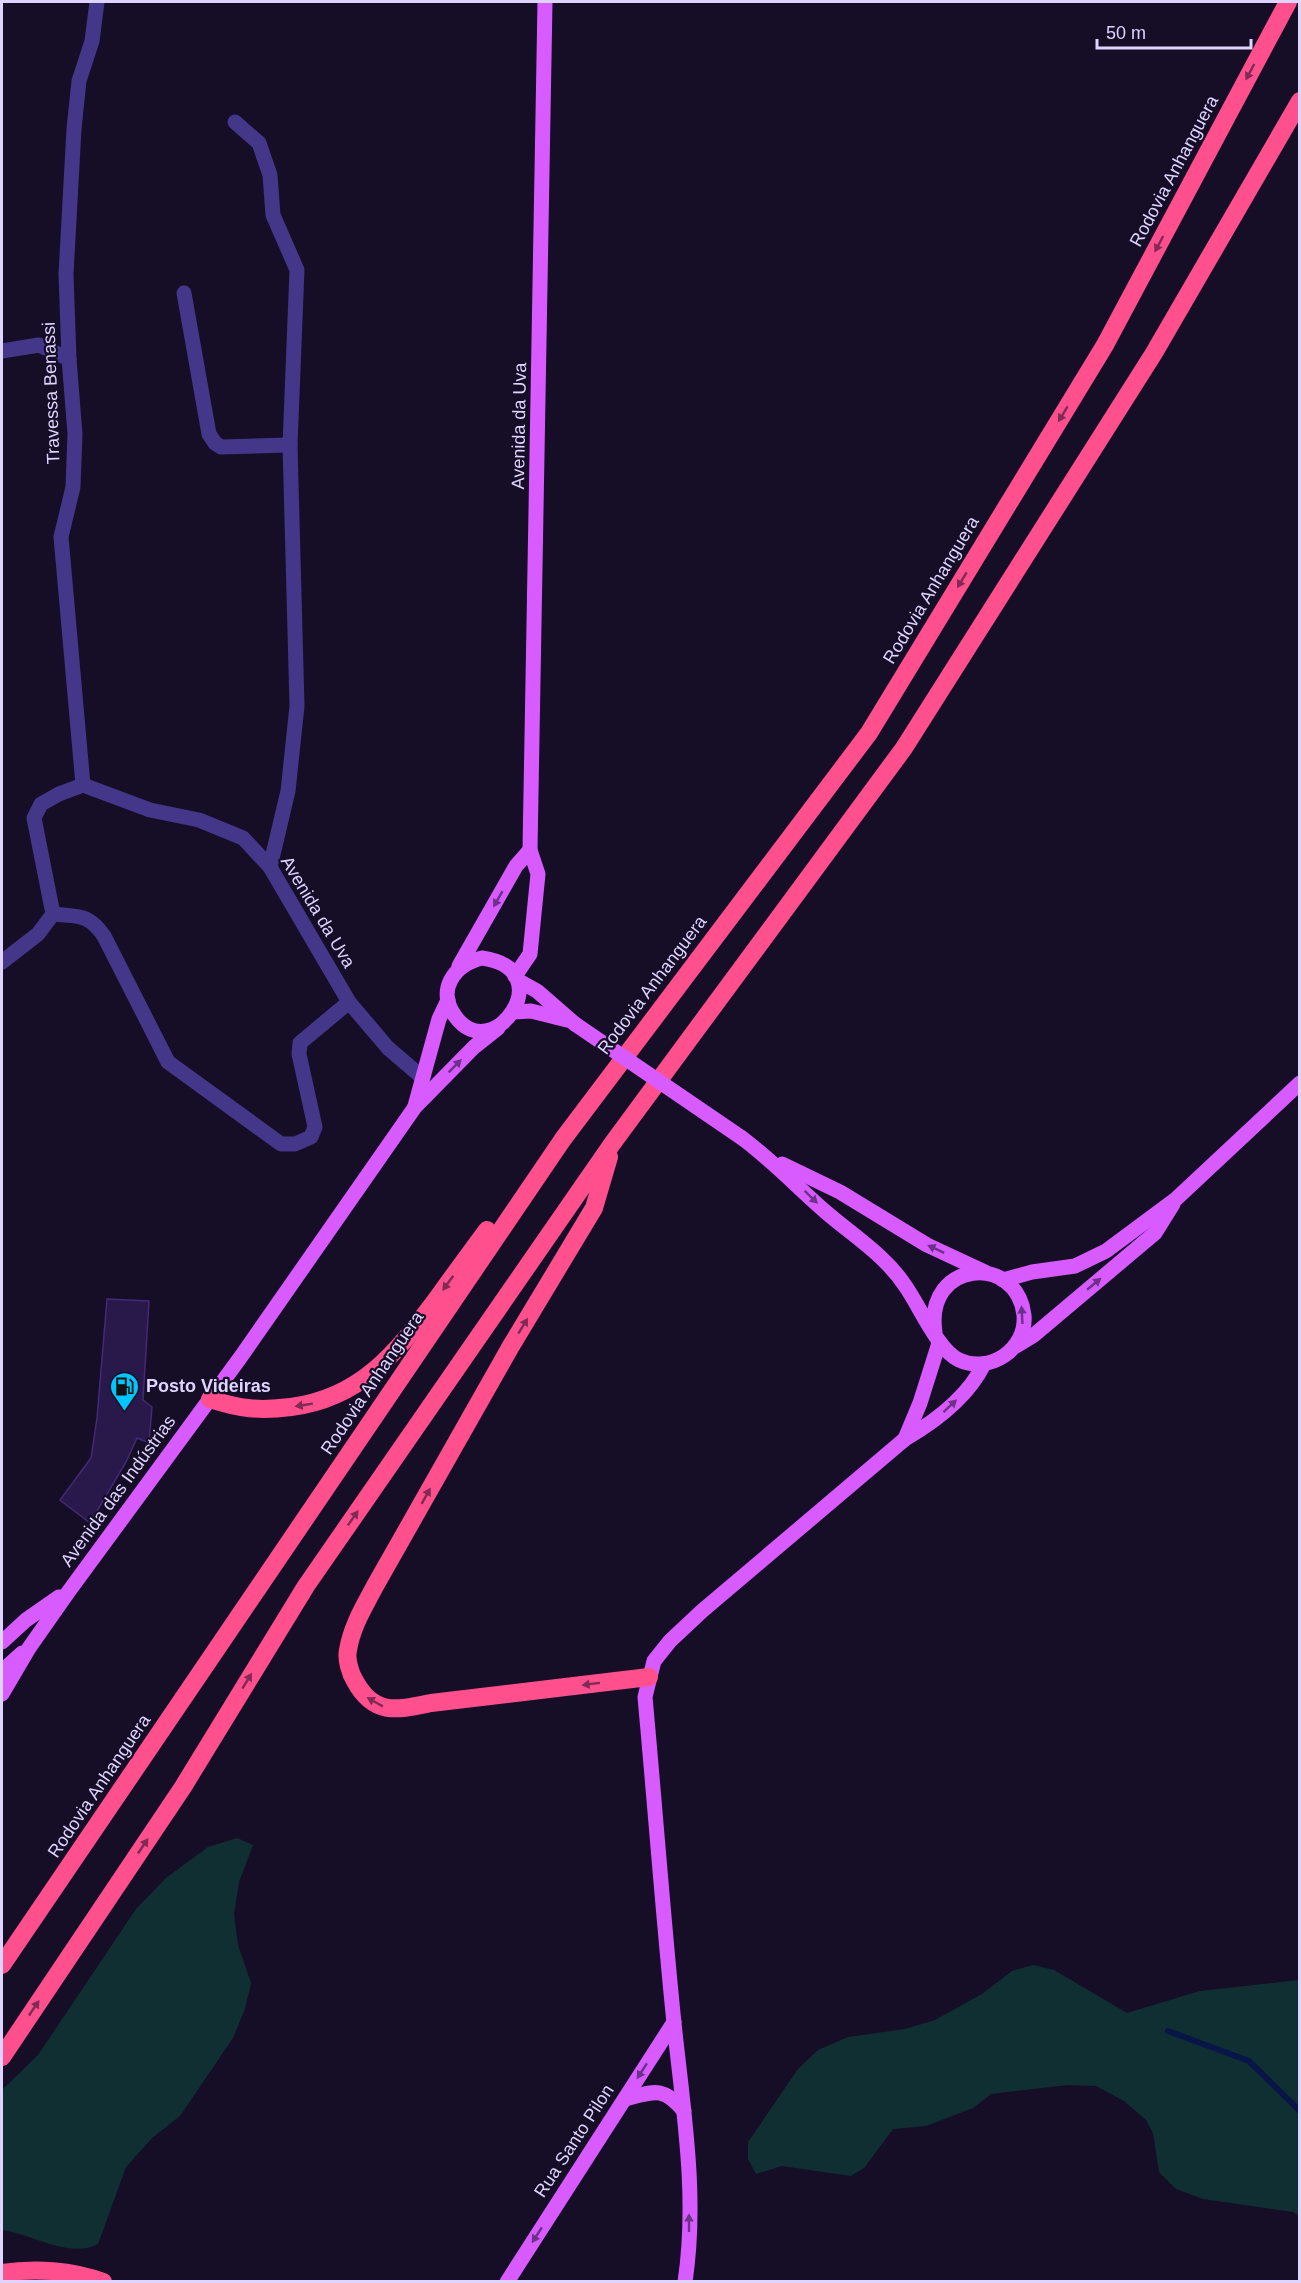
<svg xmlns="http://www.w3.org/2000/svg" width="1301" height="2283" font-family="Helvetica,sans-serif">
  <rect width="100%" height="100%" fill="#160e27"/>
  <g fill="#102f32">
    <path d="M 237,1838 L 253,1845 L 239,1882 L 234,1914 L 238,1945 L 251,1983 L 245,2009 L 233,2038 L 180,2116 L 152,2138 L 126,2167 L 98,2244 C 68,2259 33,2234 2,2230 L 2,2090 L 38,2055 L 136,1909 L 166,1878 L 208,1847 Z"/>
    <polygon points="1033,1965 1054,1970 1127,2013 1200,1991 1299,1980 1299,2216 1293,2212 1203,2199 1176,2189 1159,2172 1153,2133 1146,2120 1124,2101 1096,2086 1068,2085 991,2094 973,2108 926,2126 893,2129 864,2168 851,2176 782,2166 756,2174 748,2159 748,2142 798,2069 818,2050 848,2037 905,2029 935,2020 982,1994 1012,1971"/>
  </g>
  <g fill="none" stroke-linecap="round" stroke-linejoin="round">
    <polyline stroke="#071647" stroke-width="6" points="1168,2031 1249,2061 1300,2111"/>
  </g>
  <polygon fill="#29194a" stroke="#432977" stroke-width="1.5" points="107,1299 149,1301 143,1400 152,1407 149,1443 137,1438 126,1462 90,1523 60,1500 91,1458 97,1418"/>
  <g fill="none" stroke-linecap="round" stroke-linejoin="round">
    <g stroke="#443689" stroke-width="15">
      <polyline points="97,2 92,41 79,81 74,129 66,274 69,359 75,434 73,487 61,537 83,785 150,810 199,820 243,838 270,867 349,1002 388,1048 423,1078"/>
      <polyline points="235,122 259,143 270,175 273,215 297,270 290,445 297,706 288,791 270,867"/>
      <polyline points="184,293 209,434 215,443 221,447 290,445"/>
      <polyline points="2,351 39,345 69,359"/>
      <path d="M 53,914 C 79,917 88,913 104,936 L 168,1062 L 281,1144 L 295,1144 L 311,1137 L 315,1127 L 299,1054 L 300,1043 L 349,1002"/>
      <polyline points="2,962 38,934 53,914 34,818 41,804 59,794 83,785"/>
    </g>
    <g stroke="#d75bff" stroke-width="15">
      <path d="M 482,958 C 563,969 492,1069 455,1016 C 436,990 454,965 482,958 Z"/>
      <polyline points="459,966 516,866 530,850"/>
      <polyline points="515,976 530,954 538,874 530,850 545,2"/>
      <polyline points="519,981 537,991 575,1024"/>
      <polyline points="514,1012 531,1011 567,1020"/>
      <polyline points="415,1106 439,1019 448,1000"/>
      <path d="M 742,1138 C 773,1161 798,1188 827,1213 C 855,1237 886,1256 906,1287 C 920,1307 938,1350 959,1360 C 989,1374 1027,1350 1024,1315 C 1017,1253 924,1260 935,1332"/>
      <polyline points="782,1164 840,1192 927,1245 985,1272"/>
      <polyline points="1003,1280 1032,1272 1075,1266 1106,1251 1176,1199 1300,1083"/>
      <polyline points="1016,1346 1034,1335 1155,1233 1173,1204"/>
      <polyline points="905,1439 920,1403 939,1343"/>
      <polyline points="2,1642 26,1620 59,1597"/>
      <polyline points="2,1671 22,1653"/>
      <polyline points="2,1694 29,1648 69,1591 240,1358 415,1107 474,1047 498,1028"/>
      <path d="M 625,2099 C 653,2092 663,2085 684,2111"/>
      <polyline points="507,2282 674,2022"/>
      <path d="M 685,2282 C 698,2196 683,2109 674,2023 C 663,1915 655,1806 645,1697 L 654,1661 L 670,1641 L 702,1611 L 905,1439 C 936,1421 968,1397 984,1364"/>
    </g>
    <g stroke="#ff4f8d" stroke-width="18">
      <path d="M 609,1157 L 594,1208 L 511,1346 L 375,1586 C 364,1607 352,1626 348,1650 C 346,1659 350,1673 355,1681 C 374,1716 397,1710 431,1703 L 649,1677"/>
      <path d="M 210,1399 C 240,1409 259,1411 291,1407 C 361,1398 396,1353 436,1300 C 453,1276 470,1253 487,1230"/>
      <polyline points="2,1965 563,1139 869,733 1105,345 1288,2"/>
      <polyline points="2,2057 183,1787 306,1586 612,1144 904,748 1154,353 1300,101"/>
      <path d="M 2,2273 C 34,2268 72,2270 103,2282"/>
    </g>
    <polyline stroke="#d75bff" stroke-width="15" points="575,1024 742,1138"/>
  </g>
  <defs><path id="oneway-solid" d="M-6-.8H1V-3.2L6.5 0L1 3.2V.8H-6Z" transform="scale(1.5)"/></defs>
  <g fill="#7f2b55">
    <use href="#oneway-solid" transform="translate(1250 72) rotate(118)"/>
    <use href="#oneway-solid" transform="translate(1159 244) rotate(118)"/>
    <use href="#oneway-solid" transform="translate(1063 414) rotate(121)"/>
    <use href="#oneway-solid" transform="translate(962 580) rotate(121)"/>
    <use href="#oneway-solid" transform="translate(448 1283) rotate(126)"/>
    <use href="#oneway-solid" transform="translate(523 1326) rotate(-59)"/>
    <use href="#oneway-solid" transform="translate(304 1405) rotate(171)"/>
    <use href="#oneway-solid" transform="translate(426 1496) rotate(-61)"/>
    <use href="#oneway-solid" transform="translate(353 1518) rotate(-55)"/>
    <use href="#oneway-solid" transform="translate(247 1681) rotate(-59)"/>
    <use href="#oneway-solid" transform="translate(591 1684) rotate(173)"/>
    <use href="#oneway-solid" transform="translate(375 1702) rotate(-151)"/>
    <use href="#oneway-solid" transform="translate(143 1846) rotate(-56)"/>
    <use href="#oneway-solid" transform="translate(34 2008) rotate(-56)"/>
  </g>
  <g fill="#6d3188">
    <use href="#oneway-solid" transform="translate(498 899) rotate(120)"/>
    <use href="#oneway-solid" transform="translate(455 1066) rotate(-45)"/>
    <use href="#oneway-solid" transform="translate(811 1197) rotate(44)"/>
    <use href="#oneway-solid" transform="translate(936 1249) rotate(-155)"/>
    <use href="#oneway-solid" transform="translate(1094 1284) rotate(-40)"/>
    <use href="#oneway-solid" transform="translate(1022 1315) rotate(-93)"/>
    <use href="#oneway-solid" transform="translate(950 1406) rotate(-43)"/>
    <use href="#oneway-solid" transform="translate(642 2071) rotate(123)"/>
    <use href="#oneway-solid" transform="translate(689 2223) rotate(-90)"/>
    <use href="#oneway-solid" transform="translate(537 2235) rotate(123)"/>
  </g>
  <defs>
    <symbol id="fuel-pin" viewBox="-11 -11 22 30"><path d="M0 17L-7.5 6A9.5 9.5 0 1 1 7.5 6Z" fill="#00c5ff" stroke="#160e27"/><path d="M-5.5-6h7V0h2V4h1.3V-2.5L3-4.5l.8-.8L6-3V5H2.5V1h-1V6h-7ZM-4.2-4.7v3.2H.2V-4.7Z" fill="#111"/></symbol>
  </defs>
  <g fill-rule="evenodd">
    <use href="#fuel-pin" x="108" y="1370" width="33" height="45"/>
  </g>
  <g text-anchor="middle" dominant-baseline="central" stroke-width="4.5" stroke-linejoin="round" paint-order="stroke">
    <g font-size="18" fill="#dfd4ff" stroke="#160e27">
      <text transform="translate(1174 171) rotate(-62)">Rodovia Anhanguera</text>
      <text transform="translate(51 393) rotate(-92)">Travessa Benassi</text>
      <text transform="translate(519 426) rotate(-89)">Avenida da Uva</text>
      <text transform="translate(931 590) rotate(-59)">Rodovia Anhanguera</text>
      <text transform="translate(318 912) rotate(59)">Avenida da Uva</text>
      <text transform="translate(652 985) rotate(-53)">Rodovia Anhanguera</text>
      <text transform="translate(372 1383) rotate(-56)">Rodovia Anhanguera</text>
      <text transform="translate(118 1491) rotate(-54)">Avenida das Indústrias</text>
      <text transform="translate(99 1786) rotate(-56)">Rodovia Anhanguera</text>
      <text transform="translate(574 2141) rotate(-57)">Rua Santo Pilon</text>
    </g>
    <g font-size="18" font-weight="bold" fill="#dfd4ff" stroke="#160e27" text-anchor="start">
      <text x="146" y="1386">Posto Videiras</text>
    </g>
  </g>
  <rect width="1301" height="2283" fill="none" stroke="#dfd4ff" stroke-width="6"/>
  <path d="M1097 39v9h154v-9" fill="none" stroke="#dfd4ff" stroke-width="3"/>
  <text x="1106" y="39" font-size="18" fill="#dfd4ff" stroke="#160e27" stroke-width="4.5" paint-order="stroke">50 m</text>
</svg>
